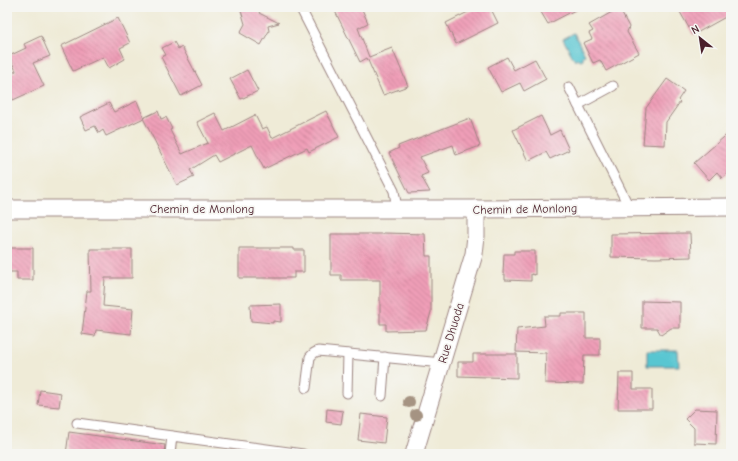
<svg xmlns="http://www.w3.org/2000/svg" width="738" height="461" font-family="'Comic Neue',sans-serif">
  <defs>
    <pattern id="building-back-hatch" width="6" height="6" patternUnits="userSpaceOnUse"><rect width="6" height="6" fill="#ef9eb7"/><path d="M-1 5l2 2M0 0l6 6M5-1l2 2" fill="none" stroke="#c48095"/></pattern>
  </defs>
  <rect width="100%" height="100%" fill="#f6f6f2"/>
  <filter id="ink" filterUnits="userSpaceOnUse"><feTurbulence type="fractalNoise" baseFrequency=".025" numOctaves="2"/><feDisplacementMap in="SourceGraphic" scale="8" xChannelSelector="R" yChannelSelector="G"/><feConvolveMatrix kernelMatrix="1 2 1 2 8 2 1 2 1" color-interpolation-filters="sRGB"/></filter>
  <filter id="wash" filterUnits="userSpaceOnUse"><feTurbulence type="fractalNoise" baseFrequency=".012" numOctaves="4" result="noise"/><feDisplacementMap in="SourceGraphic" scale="16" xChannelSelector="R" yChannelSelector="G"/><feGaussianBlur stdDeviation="0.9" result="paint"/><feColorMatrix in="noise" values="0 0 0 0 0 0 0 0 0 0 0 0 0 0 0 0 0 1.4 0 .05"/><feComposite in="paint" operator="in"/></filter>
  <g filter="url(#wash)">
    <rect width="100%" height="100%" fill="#efebd7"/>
    <g fill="#59c6d1" stroke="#52727e">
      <polygon points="574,33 585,55 583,56 583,60 581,61 577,59 575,61 563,39"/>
      <polygon points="647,350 678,350 679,366 647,366"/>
    </g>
    <g id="blocks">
      <g fill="url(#building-back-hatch)">
        <polygon points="240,7 262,7 259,13 279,23 268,26 269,31 261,45 240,33 245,24"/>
        <polygon points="333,7 361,7 368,23 358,28 369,57 392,48 408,86 383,95 367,58 360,62"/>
        <polygon points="478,7 490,7 498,23 456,44 446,23"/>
        <polygon points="538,7 581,7 548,24"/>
        <polygon points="691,7 731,7 731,14 693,35 680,12"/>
        <polygon points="619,8 629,27 627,32 639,53 606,71 600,60 593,63 583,43 592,39 589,33 593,31 589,25"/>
        <polygon points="118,18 130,43 120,48 125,59 109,68 103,57 73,71 61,46"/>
        <polygon points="41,36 50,56 33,63 44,86 13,100 7,88 7,76 16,71 9,56 26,48 24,44"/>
        <polygon points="174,42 178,49 182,47 202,85 181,96 161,57 166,55 162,48"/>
        <polygon points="507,57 514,70 535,59 546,79 524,91 520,83 501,92 488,67"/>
        <polygon points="247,70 258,91 241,99 230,79"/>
        <polygon points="667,79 684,91 678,100 680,102 666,122 665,145 643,144 646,108"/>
        <polygon points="137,101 144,118 106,136 103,130 99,133 95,126 86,130 80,117 109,103 114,112"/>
        <polygon points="158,111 161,119 166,117 172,129 170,130 182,154 208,143 197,122 215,113 224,131 255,115 262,129 267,127 272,138 326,111 339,137 309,152 307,148 264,169 252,145 218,162 214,155 190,170 194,177 177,185 143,118"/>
        <polygon points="541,116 550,135 560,130 569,150 550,159 546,152 528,161 513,130"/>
        <polygon points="470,118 480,146 456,155 453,145 420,157 428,173 421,176 430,192 409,193 389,153 399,148 398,146"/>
        <polygon points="731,131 731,170 722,178 717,172 709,180 694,163"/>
        <polygon points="383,233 425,234 426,256 431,256 431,312 426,330 386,331 386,324 380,324 380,280 341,280 341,275 331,275 331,234 383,234"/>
        <polygon points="690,233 691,257 656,258 611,257 611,234"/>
        <polygon points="7,248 33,248 33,280 17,280 17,272 7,272"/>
        <polygon points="239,248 294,248 294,250 304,250 304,272 294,272 294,278 239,278"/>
        <polygon points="90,249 132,249 132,278 105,278 103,306 133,309 131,334 96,330 95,336 82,334 87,291 91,291"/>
        <polygon points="514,251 535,251 535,275 531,274 531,281 505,280 505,274 503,274 504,254 514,254"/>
        <polygon points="642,301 680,302 680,328 671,328 661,335 657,328 642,328"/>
        <polygon points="281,304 281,322 273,321 273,323 251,321 250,305"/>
        <polygon points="561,313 586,313 586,338 600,338 600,355 584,355 583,384 545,383 546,353 516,352 517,329 545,326 544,316 561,316"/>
        <polygon points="473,354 517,354 517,378 458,376 458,362 473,362"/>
        <polygon points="619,373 633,373 633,389 652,389 652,409 618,409"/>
        <polygon points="40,390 61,393 59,407 38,405"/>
        <polygon points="327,409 343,411 341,424 326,422"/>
        <polygon points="695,409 717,410 716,444 694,443 694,428 685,419"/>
        <polygon points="361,414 387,417 384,443 358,440"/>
        <polygon points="69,432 165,445 164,454 66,454"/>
      </g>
    </g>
  </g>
  <g filter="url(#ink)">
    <use href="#blocks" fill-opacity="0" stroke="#9c8581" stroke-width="1"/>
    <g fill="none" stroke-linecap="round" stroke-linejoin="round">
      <defs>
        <g id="service">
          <polyline points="300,7 394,191 397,209"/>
          <polyline points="613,86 578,105 629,207"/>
          <polyline points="569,87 578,105"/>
          <polyline points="306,388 310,357 314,353 318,351 442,363"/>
          <polyline points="347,393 348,354"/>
          <polyline points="382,396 385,357"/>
          <polyline points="77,423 172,436"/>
          <polyline points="170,454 172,436 303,454"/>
        </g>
        <g id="minor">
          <polyline points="7,209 476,209 731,207"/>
          <polyline points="414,454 474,254 476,236 476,209"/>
        </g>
      </defs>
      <use href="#service" stroke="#9c8581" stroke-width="11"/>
      <use href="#minor" stroke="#9c8581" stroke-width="19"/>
      <use href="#service" stroke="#fff" stroke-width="9"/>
      <use href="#minor" stroke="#fff" stroke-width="17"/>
    </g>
    <g fill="#a59382">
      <circle cx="409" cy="402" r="6"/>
      <circle cx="416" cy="415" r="6"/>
    </g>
  </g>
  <g text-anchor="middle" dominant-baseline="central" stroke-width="3.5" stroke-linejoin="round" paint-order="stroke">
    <g font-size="12" fill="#4a1f2b" stroke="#f6f6f2">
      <text x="202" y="209">Chemin de Monlong</text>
      <text transform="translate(525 209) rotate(-1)">Chemin de Monlong</text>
      <text transform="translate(451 333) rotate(-73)">Rue Dhuoda</text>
    </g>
  </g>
  <rect width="738" height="461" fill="none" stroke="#f6f6f2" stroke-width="24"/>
  <g transform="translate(700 38) rotate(330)" stroke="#f6f6f2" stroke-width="3" paint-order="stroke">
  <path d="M0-3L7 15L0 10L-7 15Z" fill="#4a1f2b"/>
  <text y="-6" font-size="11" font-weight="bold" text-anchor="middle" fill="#4a1f2b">N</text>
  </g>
</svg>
